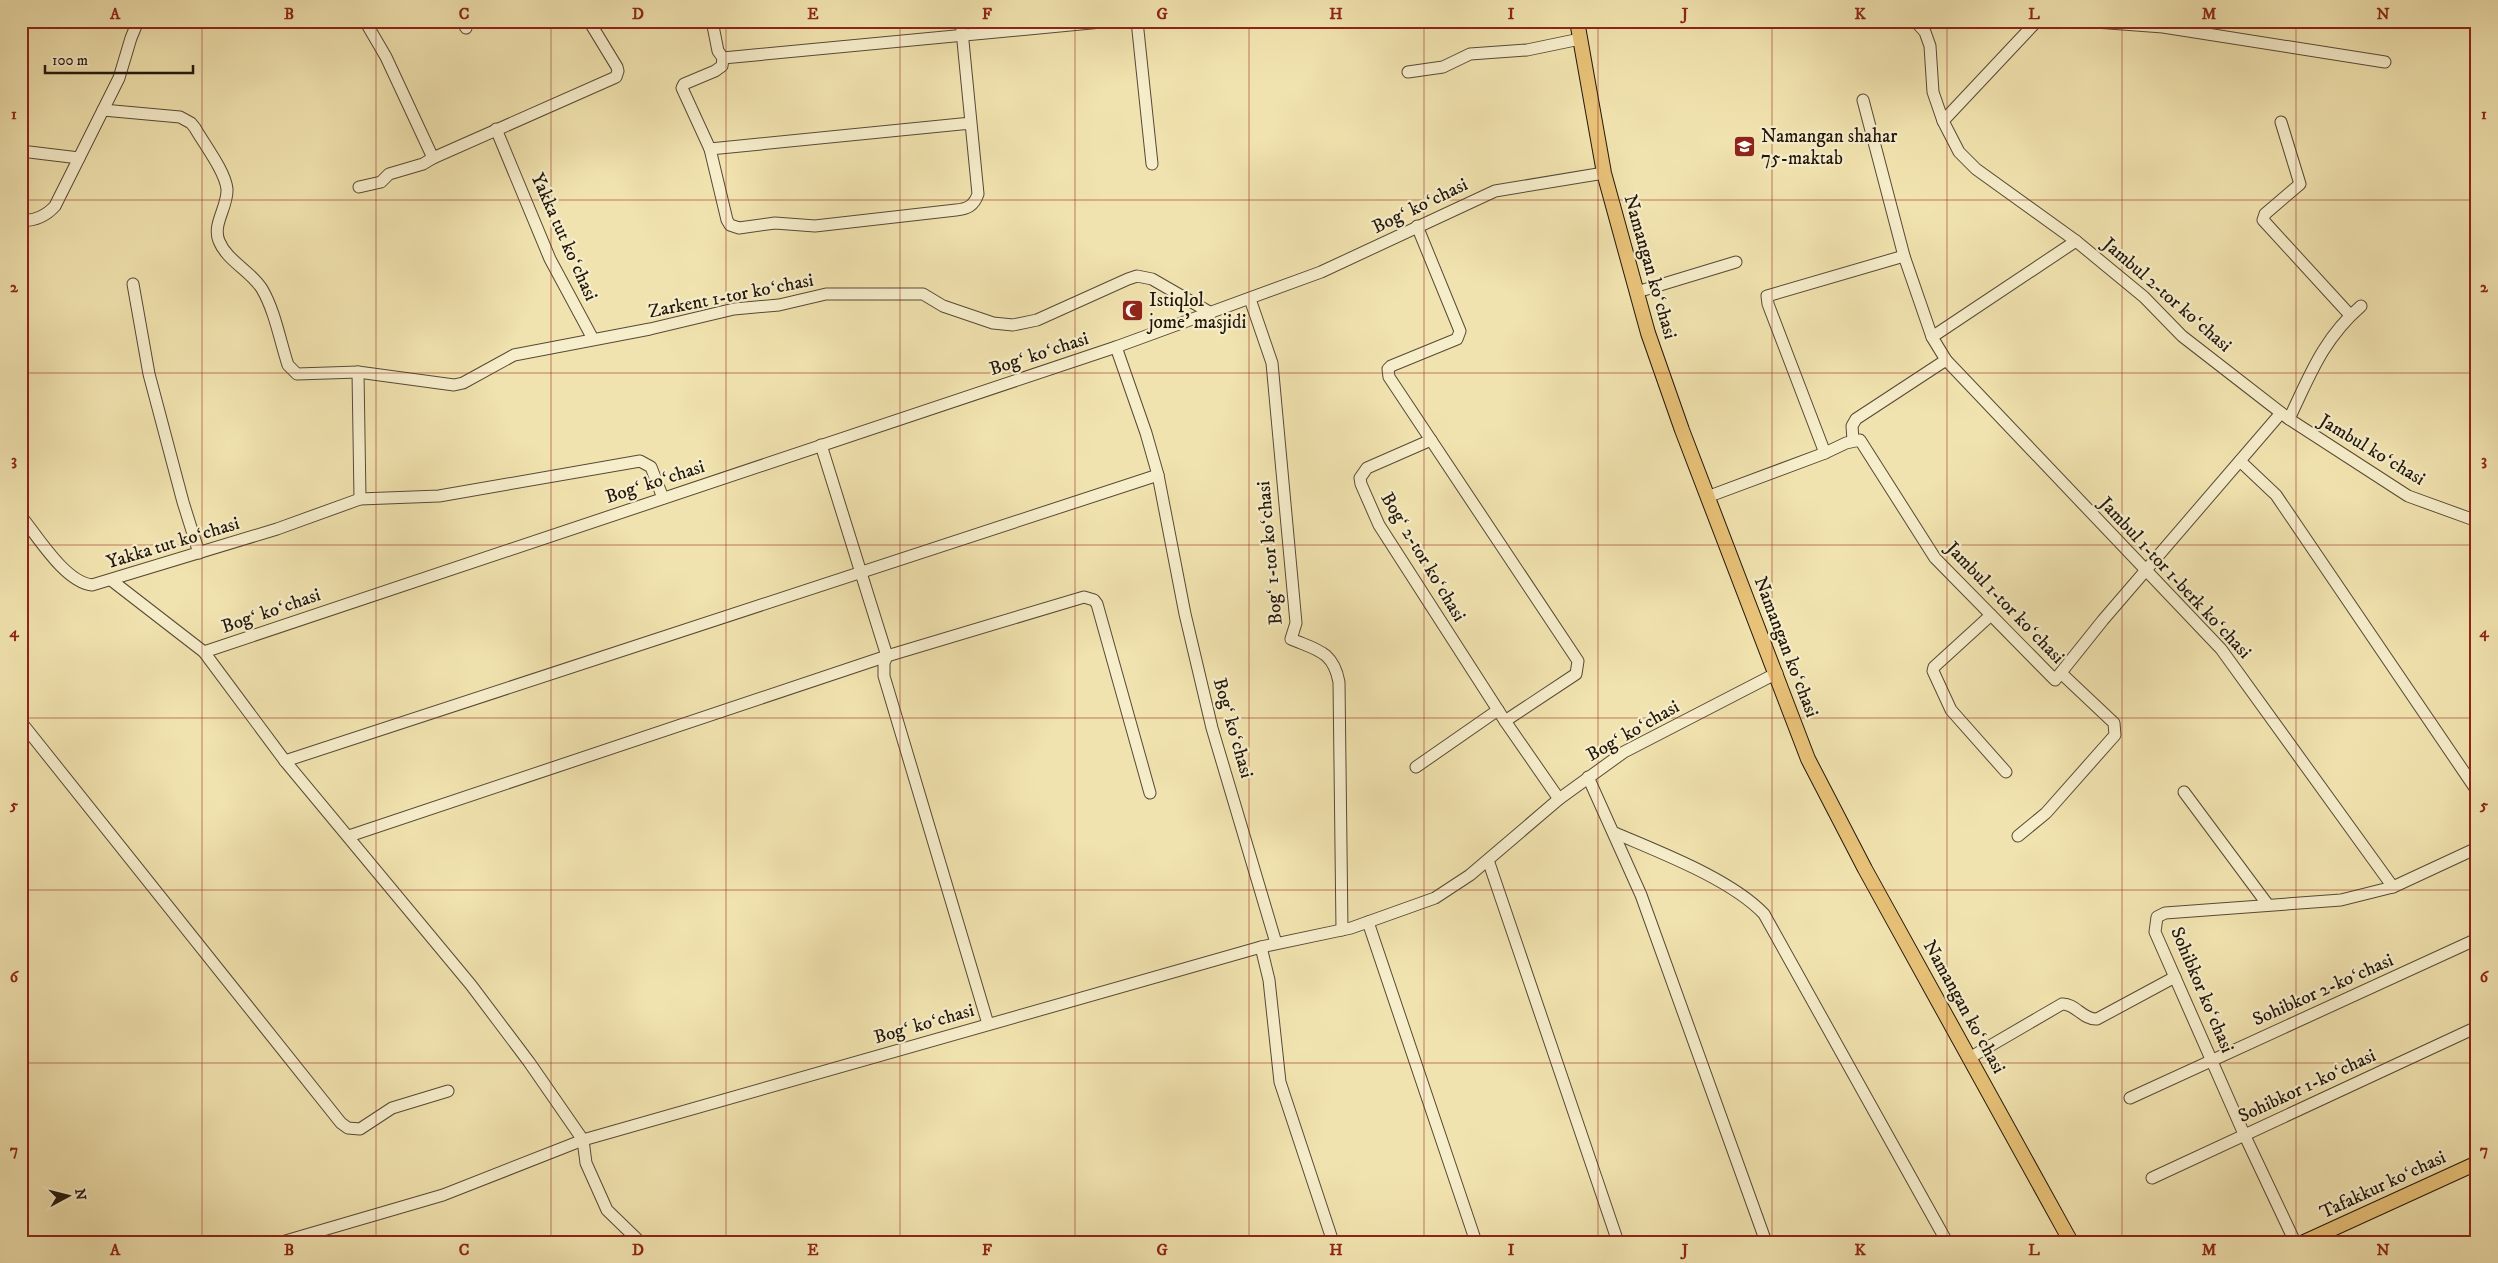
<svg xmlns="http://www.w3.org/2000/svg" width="2498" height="1263" font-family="'IM FELL DW Pica',serif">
  <rect width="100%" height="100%" fill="#f1e3af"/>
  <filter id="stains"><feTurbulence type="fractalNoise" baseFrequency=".004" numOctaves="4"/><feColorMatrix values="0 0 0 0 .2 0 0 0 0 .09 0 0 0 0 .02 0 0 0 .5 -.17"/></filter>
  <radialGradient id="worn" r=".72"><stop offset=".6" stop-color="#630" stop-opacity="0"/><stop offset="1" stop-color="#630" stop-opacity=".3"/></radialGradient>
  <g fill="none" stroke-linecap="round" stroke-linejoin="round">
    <defs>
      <g id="minor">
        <polyline points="365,21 386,57 433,158 616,77 618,71 617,67 589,21"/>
        <polyline points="462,21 466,28"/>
        <path d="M 961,21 L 978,194 C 974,206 967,209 956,210 L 815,226 L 775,223 L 739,228 L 730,225 L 727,220 L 710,149 L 971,123"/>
        <polyline points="1137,21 1152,164"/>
        <polyline points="1915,21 1925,32 1930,46 1933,92 1943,121 1959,152 1976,169 2076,241 2144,297 2182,336 2289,419 2408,496 2477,521"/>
        <polyline points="2082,21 2163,27 2385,62"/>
        <polyline points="723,58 1112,21"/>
        <polyline points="1408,72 1443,67 1470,54 1527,50 1580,39"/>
        <polyline points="1863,100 1904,256 1932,337 1946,360 2221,649 2393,887"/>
        <path d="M 103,110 L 180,117 L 191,123 L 195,128 C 204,144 225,171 227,189 C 228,207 212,224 219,241 C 227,261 251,271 262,289 C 275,311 280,341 288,365 L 297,374 L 358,372 L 454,385 L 463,383 L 514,355 L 650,329 L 734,309 L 779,305 L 826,294 L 923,294 L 943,306 L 993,323 L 1013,325 L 1037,320 L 1128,279 L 1137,276 L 1152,279 L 1211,313"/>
        <polyline points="1943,121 2037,21"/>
        <polyline points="2281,122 2300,184 2265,214 2263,220 2350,315"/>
        <polyline points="496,129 550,259 593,339"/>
        <polyline points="710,149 682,88 684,84 715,71 722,66 723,58 718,51 712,21"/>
        <polyline points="21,151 79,158"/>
        <polyline points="359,187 381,182 389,174 423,164 433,158"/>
        <path d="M 21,220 C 34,222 47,215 55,206 L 119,78 L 131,38 L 138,21"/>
        <polyline points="1417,226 1460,331 1457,339 1391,366 1388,369 1389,377 1578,661 1576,674 1505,721"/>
        <polyline points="133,284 149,374 183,502 199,553"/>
        <polyline points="1637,292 1736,262"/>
        <path d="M 1250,299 L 1272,363 L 1296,623 L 1291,639 C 1317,650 1333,651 1339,682 L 1342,930"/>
        <polyline points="1932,337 2076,241"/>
        <polyline points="1116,347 1146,433 1158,475 1185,614 1212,728 1276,943"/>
        <polyline points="358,372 360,499"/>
        <path d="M 2289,419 C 2310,375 2323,339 2361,306"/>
        <polyline points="1431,440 1367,468 1360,478 1361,484 1379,525 1505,721 1559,799"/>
        <polyline points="1853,440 1852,426 1856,419 1946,360"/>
        <polyline points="821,445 887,656 884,663 884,676 988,1024"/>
        <polyline points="1825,453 1768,304 1767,296 1904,256"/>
        <polyline points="2240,461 2276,495 2477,791"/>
        <polyline points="1707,497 1825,453 1846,443 1860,440 1935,558 2055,680 2103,620 2281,413"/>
        <path d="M 21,516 C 38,537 65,582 92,585 L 277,529 L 360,499 L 439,496 L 640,461 L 651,467 L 663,498"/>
        <polyline points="111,580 204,652 285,761 471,985 529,1062 583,1140 586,1163 607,1210 640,1242"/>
        <polyline points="1991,615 1934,667 1933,671 1951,710 2006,772"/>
        <polyline points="204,652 1116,347 1321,272 1495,191 1604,173"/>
        <polyline points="21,722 341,1123 348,1128 360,1129 392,1108 448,1091"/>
        <polyline points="285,761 1158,475"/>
        <polyline points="1416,767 1498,710"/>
        <polyline points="1588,777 1641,895 1766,1242"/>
        <polyline points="2184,792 2268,905"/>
        <path d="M 1615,833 C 1659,852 1731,879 1764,914 L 1947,1242"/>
        <polyline points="349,836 887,656 1084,597 1094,600 1097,604 1150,793"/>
        <polyline points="2018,836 2046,813 2115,735 2114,723 2061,673"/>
        <polyline points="1488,860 1618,1242"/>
        <polyline points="1368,922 1476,1242"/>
        <polyline points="1261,947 1269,980 1280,1082 1333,1242"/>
        <path d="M 1971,1057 L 2062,1004 C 2075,1003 2083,1020 2097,1019 L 2175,977"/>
        <polyline points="2130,1098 2477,939"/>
        <polyline points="2152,1178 2477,1027"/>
        <polyline points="282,1242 443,1195 583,1140 1261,947 1351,928 1435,898 1470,875 1559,799 1624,752 1777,673"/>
        <polyline points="2295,1242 2244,1134 2155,932 2157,917 2165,913 2341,900 2393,887 2477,848"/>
      </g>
      <g id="major">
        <polyline points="1577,21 1604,173 1648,333 1682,430 1808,759 1865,869 2071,1242"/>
        <polyline points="2304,1242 2477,1163"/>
      </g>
    </defs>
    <use href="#minor" stroke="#564a35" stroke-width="13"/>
    <use href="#major" stroke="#22170c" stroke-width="16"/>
    <use href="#minor" stroke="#f6edcb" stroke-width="11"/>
    <use href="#major" stroke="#e8c278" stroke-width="14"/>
  </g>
  <path fill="none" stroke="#8f2418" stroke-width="1" stroke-opacity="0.55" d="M 202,21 L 202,1242M 376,21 L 376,1242M 551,21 L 551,1242M 726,21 L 726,1242M 900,21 L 900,1242M 1075,21 L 1075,1242M 1249,21 L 1249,1242M 1424,21 L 1424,1242M 1598,21 L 1598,1242M 1772,21 L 1772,1242M 1947,21 L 1947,1242M 2122,21 L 2122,1242M 2296,21 L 2296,1242M 21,200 L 2477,200M 21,373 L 2477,373M 21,545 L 2477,545M 21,718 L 2477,718M 21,890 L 2477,890M 21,1063 L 2477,1063"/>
  <defs>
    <symbol id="school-square" viewBox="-11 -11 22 22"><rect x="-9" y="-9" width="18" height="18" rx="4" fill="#8f2418" stroke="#f6edcb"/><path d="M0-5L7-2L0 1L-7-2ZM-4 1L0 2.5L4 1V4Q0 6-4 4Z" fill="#fff"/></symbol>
    <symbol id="mosque-square" viewBox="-11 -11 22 22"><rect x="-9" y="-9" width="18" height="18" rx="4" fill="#8f2418" stroke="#f6edcb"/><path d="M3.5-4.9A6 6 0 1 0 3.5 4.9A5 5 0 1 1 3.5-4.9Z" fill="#fff"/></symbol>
  </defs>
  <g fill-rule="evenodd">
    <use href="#school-square" x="1732" y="134" width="25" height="25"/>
    <use href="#mosque-square" x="1120" y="298" width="25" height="25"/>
  </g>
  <g text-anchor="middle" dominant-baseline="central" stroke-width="4.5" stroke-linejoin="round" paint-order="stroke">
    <g font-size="19" fill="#22170c" stroke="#f6edcb" text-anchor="start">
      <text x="1761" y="136">Namangan shahar<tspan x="1761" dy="22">75-maktab</tspan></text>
      <text x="1149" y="300">Istiqlol<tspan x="1149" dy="22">jome’ masjidi</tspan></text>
    </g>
    <g font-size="19" fill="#22170c" stroke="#f6edcb">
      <text transform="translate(1420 206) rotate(-26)">Bogʻ koʻchasi</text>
      <text transform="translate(564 237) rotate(66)">Yakka tut koʻchasi</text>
      <text transform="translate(1650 267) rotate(74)">Namangan koʻchasi</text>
      <text transform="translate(2167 295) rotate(41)">Jambul 2-tor koʻchasi</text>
      <text transform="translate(731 296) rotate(-11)">Zarkent 1-tor koʻchasi</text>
      <text transform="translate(1039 354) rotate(-18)">Bogʻ koʻchasi</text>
      <text transform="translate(2372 450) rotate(31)">Jambul koʻchasi</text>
      <text transform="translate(655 482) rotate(-18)">Bogʻ koʻchasi</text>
      <text transform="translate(173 543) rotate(-17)">Yakka tut koʻchasi</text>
      <text transform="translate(1270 553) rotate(-95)">Bogʻ 1-tor koʻchasi</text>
      <text transform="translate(1423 557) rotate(59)">Bogʻ 2-tor koʻchasi</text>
      <text transform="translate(2175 578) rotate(47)">Jambul 1-tor 1-berk koʻchasi</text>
      <text transform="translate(2005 603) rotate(46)">Jambul 1-tor koʻchasi</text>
      <text transform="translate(271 611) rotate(-19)">Bogʻ koʻchasi</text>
      <text transform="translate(1786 647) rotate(69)">Namangan koʻchasi</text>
      <text transform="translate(1233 728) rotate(74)">Bogʻ koʻchasi</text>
      <text transform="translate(1633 731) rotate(-30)">Bogʻ koʻchasi</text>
      <text transform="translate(2202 990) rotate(67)">Sohibkor koʻchasi</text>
      <text transform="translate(2323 990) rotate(-24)">Sohibkor 2-koʻchasi</text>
      <text transform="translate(1964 1007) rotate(61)">Namangan koʻchasi</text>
      <text transform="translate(924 1024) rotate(-16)">Bogʻ koʻchasi</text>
      <text transform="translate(2307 1086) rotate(-25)">Sohibkor 1-koʻchasi</text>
      <text transform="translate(2383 1185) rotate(-25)">Tafakkur koʻchasi</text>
    </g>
  </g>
  <rect width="2498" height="1263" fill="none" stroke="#f1e3af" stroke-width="55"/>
  <g transform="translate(68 1196) rotate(83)" stroke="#f6edcb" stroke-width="4" paint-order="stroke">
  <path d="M0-4L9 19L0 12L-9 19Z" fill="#22170c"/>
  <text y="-8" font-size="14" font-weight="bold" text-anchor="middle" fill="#22170c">N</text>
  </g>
  <path d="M45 65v8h148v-8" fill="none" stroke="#22170c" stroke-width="2.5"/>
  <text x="52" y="65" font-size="15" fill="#22170c" stroke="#f6edcb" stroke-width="4" paint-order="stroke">100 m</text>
  <rect x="28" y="28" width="2442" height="1208" fill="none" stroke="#8f2418" stroke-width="2"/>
  <g font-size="16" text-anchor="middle" font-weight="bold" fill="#8f2418">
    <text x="115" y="19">A</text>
    <text x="289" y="19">B</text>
    <text x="464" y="19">C</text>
    <text x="638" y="19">D</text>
    <text x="813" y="19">E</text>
    <text x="987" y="19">F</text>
    <text x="1162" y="19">G</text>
    <text x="1336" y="19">H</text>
    <text x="1511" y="19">I</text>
    <text x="1685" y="19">J</text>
    <text x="1860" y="19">K</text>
    <text x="2034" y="19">L</text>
    <text x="2209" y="19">M</text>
    <text x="2383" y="19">N</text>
    <text x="14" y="119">1</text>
    <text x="2484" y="119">1</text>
    <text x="14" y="292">2</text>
    <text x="2484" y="292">2</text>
    <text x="14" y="465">3</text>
    <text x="2484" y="465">3</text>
    <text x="14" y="637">4</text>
    <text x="2484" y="637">4</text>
    <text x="14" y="810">5</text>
    <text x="2484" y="810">5</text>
    <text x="14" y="982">6</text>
    <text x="2484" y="982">6</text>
    <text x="14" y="1155">7</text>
    <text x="2484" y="1155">7</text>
    <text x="115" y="1255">A</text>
    <text x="289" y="1255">B</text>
    <text x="464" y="1255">C</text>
    <text x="638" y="1255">D</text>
    <text x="813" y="1255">E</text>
    <text x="987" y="1255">F</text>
    <text x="1162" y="1255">G</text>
    <text x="1336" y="1255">H</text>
    <text x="1511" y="1255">I</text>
    <text x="1685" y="1255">J</text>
    <text x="1860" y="1255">K</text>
    <text x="2034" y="1255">L</text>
    <text x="2209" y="1255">M</text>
    <text x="2383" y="1255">N</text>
  </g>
  <rect width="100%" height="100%" filter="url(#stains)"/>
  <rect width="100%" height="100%" fill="url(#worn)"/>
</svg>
